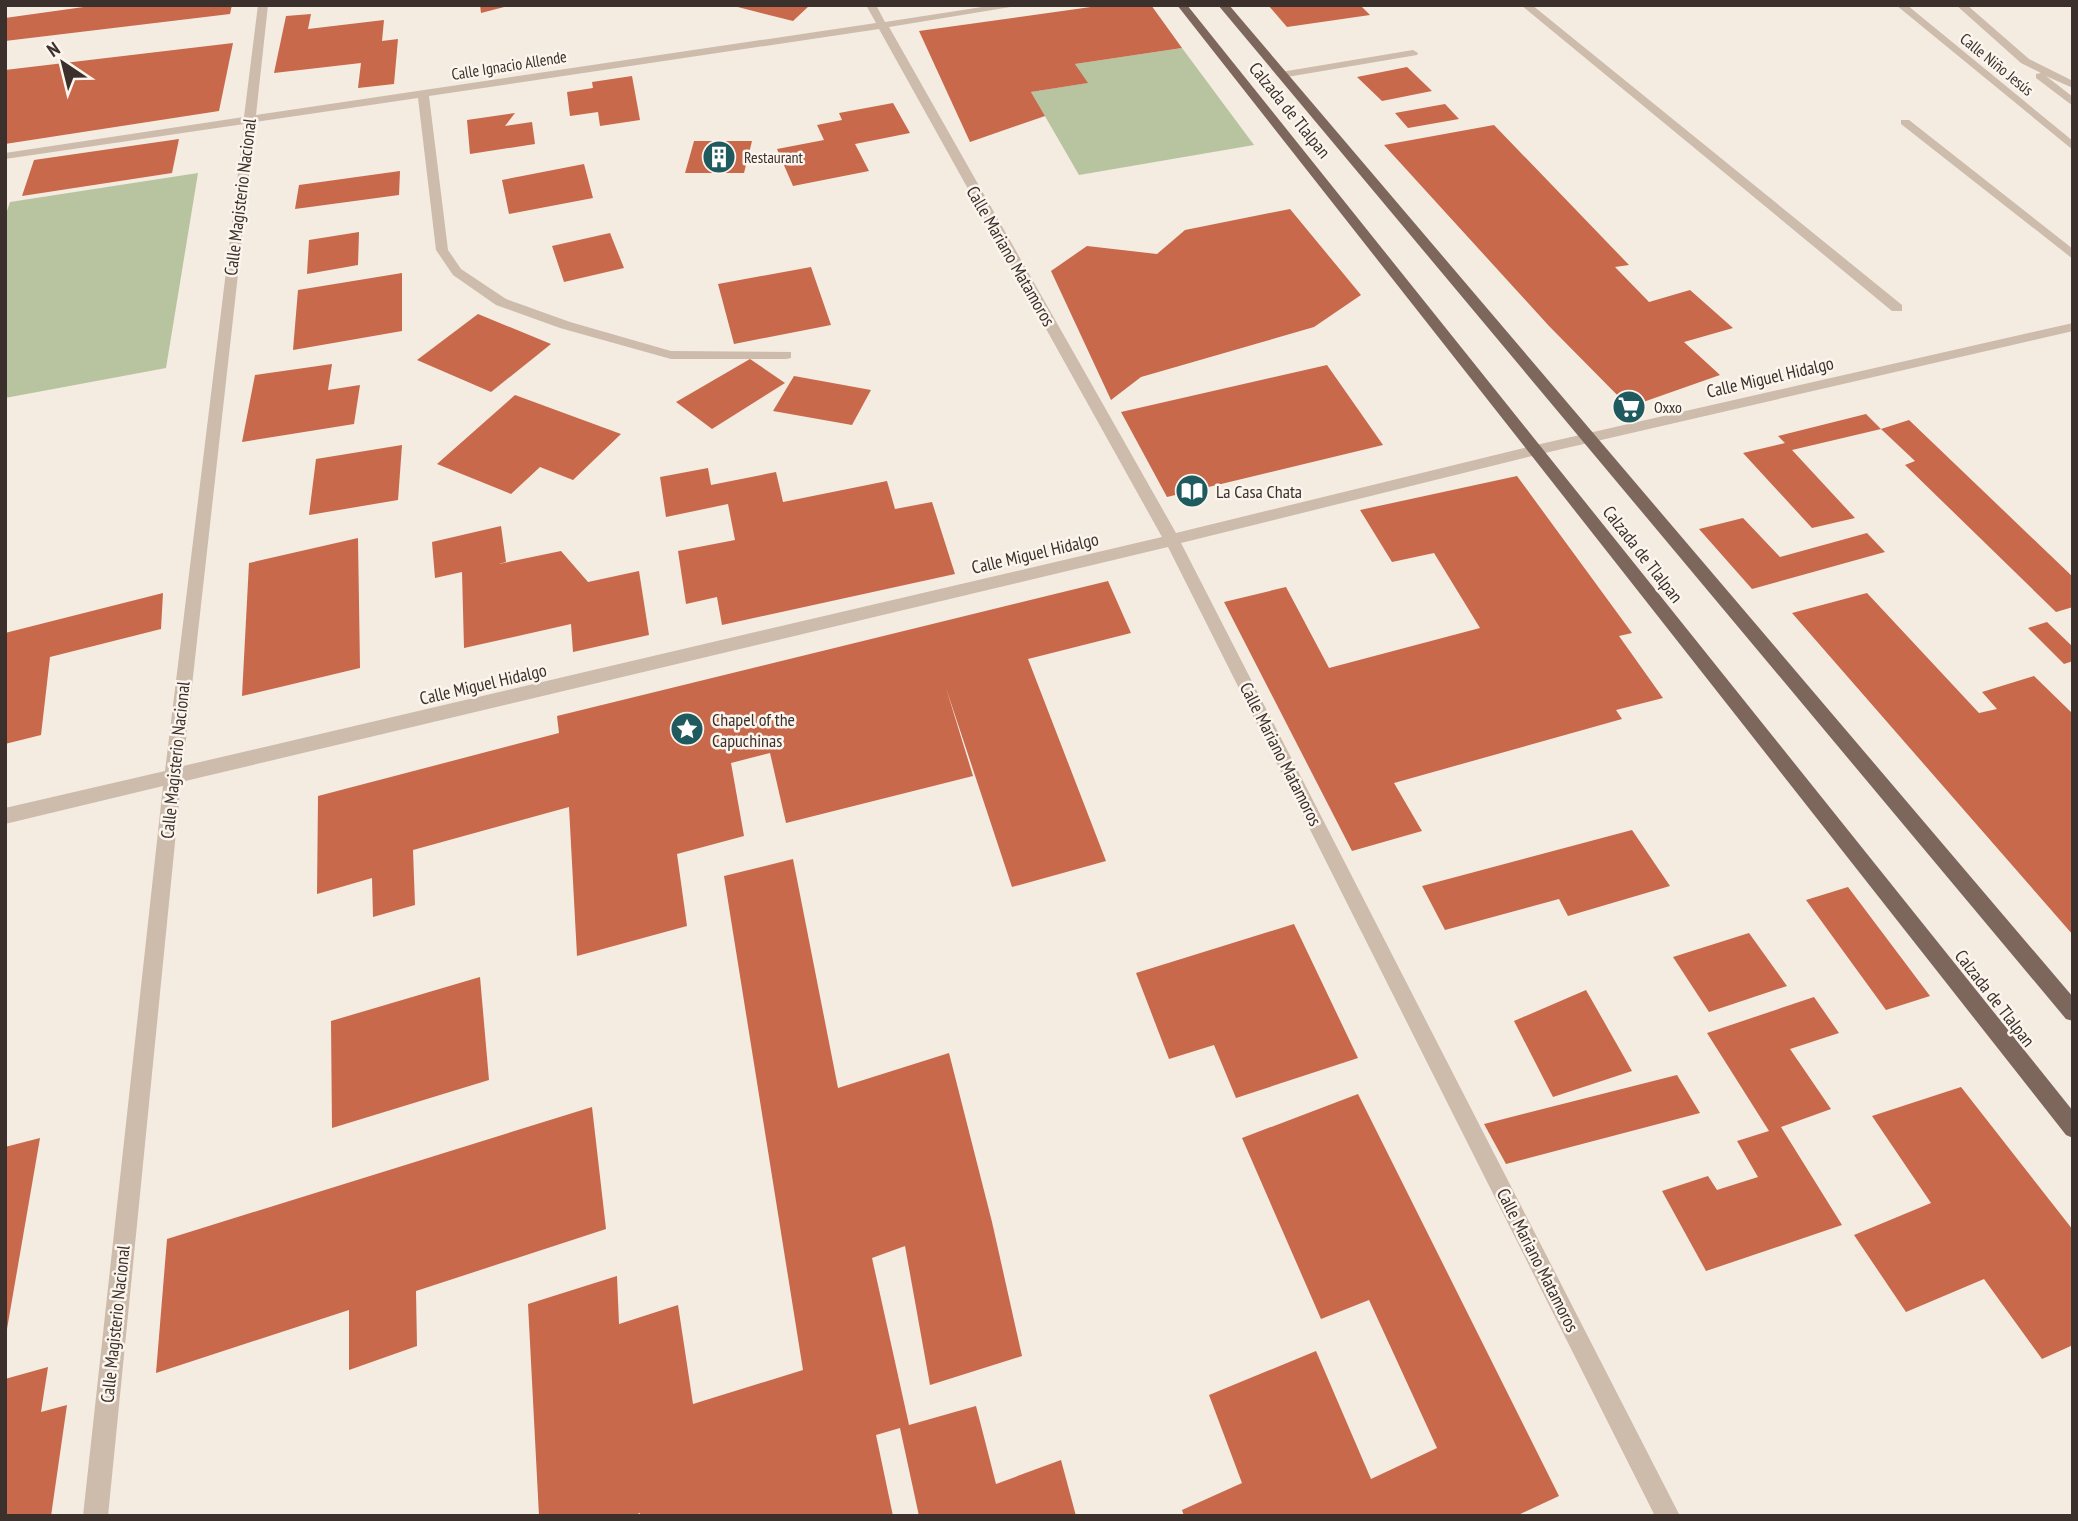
<svg xmlns="http://www.w3.org/2000/svg" width="2078" height="1521" font-family="'PT Sans Narrow',sans-serif">
  <rect width="100%" height="100%" fill="#f4ebe1"/>
  <g fill="#b8c4a0">
    <polygon points="1182,48 1254,145 1079,175 1031,92 1087,83 1075,64"/>
    <polygon points="198,173 166,368 5,398 5,217 10,202"/>
  </g>
  <g fill="#c8694b">
    <polygon points="98,5 232,5 230,14 5,41 5,18"/>
    <polygon points="480,5 512,5 481,13"/>
    <polygon points="730,5 810,5 793,21"/>
    <polygon points="1105,5 1151,5 1182,48 1075,64 1088,83 1031,92 1045,116 970,142 919,31"/>
    <polygon points="1268,5 1360,5 1370,15 1287,27"/>
    <polygon points="311,14 308,29 384,20 382,41 398,39 394,84 358,88 361,63 274,73 286,16"/>
    <polygon points="233,43 219,111 5,144 5,70"/>
    <polygon points="1407,67 1432,91 1382,101 1357,77"/>
    <polygon points="632,76 640,120 600,126 598,112 570,116 567,92 593,88 592,82"/>
    <polygon points="893,103 910,133 855,144 869,171 793,186 777,149 824,140 817,125 842,120 839,113"/>
    <polygon points="1445,104 1459,119 1408,128 1395,113"/>
    <polygon points="515,113 505,126 532,122 535,144 470,154 467,120"/>
    <polygon points="1494,125 1629,265 1615,267 1649,302 1690,290 1733,328 1684,342 1720,375 1629,407 1549,326 1384,145"/>
    <polygon points="179,139 172,173 22,196 34,160"/>
    <polygon points="694,141 752,141 744,173 685,173"/>
    <polygon points="584,164 593,198 509,214 502,180"/>
    <polygon points="400,171 399,195 295,209 299,185"/>
    <polygon points="1290,209 1361,295 1314,327 1141,377 1111,400 1051,271 1087,246 1157,254 1185,230"/>
    <polygon points="359,232 358,265 307,274 309,240"/>
    <polygon points="610,233 624,268 564,282 552,246"/>
    <polygon points="811,267 831,325 734,344 718,284"/>
    <polygon points="402,273 402,331 293,350 298,290"/>
    <polygon points="478,314 551,344 491,392 417,360"/>
    <polygon points="750,359 785,383 712,429 676,402"/>
    <polygon points="332,364 328,390 360,385 354,424 242,442 255,375"/>
    <polygon points="1327,365 1383,445 1167,497 1121,412"/>
    <polygon points="794,376 871,390 852,425 773,411"/>
    <polygon points="515,395 621,434 573,480 540,467 511,494 437,464"/>
    <polygon points="1866,414 1881,429 1792,450 1855,518 1812,528 1743,453 1785,443 1778,436"/>
    <polygon points="1909,420 2073,577 2073,607 2056,612 1905,465 1915,461 1881,429"/>
    <polygon points="402,445 398,500 309,515 316,459"/>
    <polygon points="708,468 711,485 776,472 783,502 887,481 895,509 932,502 955,574 722,625 717,597 686,604 678,551 735,540 728,504 666,517 660,477"/>
    <polygon points="1517,476 1632,633 1619,636 1663,698 1616,710 1622,719 1394,783 1422,831 1352,851 1224,602 1286,587 1329,668 1480,628 1434,553 1392,562 1360,510"/>
    <polygon points="1743,518 1780,557 1867,533 1885,552 1752,589 1699,529"/>
    <polygon points="501,526 506,562 499,564 561,551 588,582 639,571 649,635 573,652 571,624 464,648 462,572 435,578 432,542"/>
    <polygon points="358,538 360,668 242,696 249,563"/>
    <polygon points="1108,581 1131,633 1028,659 1106,861 1012,887 946,688 973,776 786,823 770,753 731,763 744,836 677,854 687,926 577,956 569,807 413,850 415,905 373,917 372,878 317,894 318,796 559,733 557,716"/>
    <polygon points="163,593 161,629 50,657 41,735 5,744 5,633"/>
    <polygon points="1867,593 1979,713 1997,709 1982,692 2034,676 2073,714 2073,935 1792,613"/>
    <polygon points="2047,622 2073,647 2073,661 2064,664 2028,628"/>
    <polygon points="1632,830 1670,886 1568,916 1559,899 1445,930 1422,886"/>
    <polygon points="793,859 838,1088 949,1053 992,1222 1022,1356 930,1385 905,1246 872,1258 909,1425 976,1406 996,1484 1061,1460 1076,1516 919,1516 900,1428 876,1435 893,1516 640,1516 640,1513 633,1516 539,1516 528,1304 617,1276 619,1324 678,1305 693,1404 803,1370 724,876"/>
    <polygon points="1848,887 1930,996 1886,1010 1806,900"/>
    <polygon points="1294,924 1358,1058 1236,1098 1214,1045 1169,1059 1136,973"/>
    <polygon points="1749,933 1787,986 1709,1012 1673,957"/>
    <polygon points="480,977 489,1080 332,1128 331,1021"/>
    <polygon points="1586,990 1632,1071 1553,1097 1514,1021"/>
    <polygon points="1814,997 1839,1033 1790,1049 1831,1109 1781,1127 1842,1225 1706,1271 1662,1191 1708,1176 1717,1190 1758,1177 1737,1141 1769,1131 1707,1033"/>
    <polygon points="1677,1075 1700,1113 1506,1164 1484,1124"/>
    <polygon points="1961,1087 2073,1230 2073,1345 2042,1359 1984,1279 1906,1312 1854,1235 1931,1203 1872,1116"/>
    <polygon points="1358,1094 1559,1496 1516,1516 1184,1516 1182,1510 1242,1483 1209,1395 1316,1351 1371,1479 1437,1448 1369,1300 1321,1319 1242,1138"/>
    <polygon points="592,1107 606,1229 416,1291 417,1346 349,1370 349,1310 156,1373 167,1239"/>
    <polygon points="40,1138 7,1329 5,1329 5,1147"/>
    <polygon points="48,1367 41,1412 67,1405 51,1516 5,1516 5,1379"/>
  </g>
  <g fill="none" stroke-linecap="round" stroke-linejoin="round">
    <g fill="#cdbbac" fill-rule="evenodd">
      <path d="M 258,5 L 268,5 L 256,115 L 876,23 L 866,5 L 876,5 L 885,22 L 995,5 L 1022,5 L 889,27 L 1176,533 L 1536,445 L 2073,323 L 2073,331 L 1536,455 L 1181,543 L 1680,1516 L 1655,1516 L 1168,547 L 181,782 L 108,1516 L 83,1516 L 163,786 L 5,824 L 5,808 L 165,771 L 244,124 L 5,159 L 5,153 L 244,117 ZM 879,29 L 1162,537 L 183,766 L 255,122 L 418,98 L 436,250 L 453,275 L 496,305 L 560,328 L 671,359 L 786,359 L 791,358 L 791,352 L 671,351 L 570,322 L 506,299 L 461,269 L 448,250 L 429,96 Z"/>
      <polygon points="1521,5 1532,5 1902,305 1902,311 1892,311"/>
      <polygon points="1896,5 1907,5 2073,141 2073,150"/>
      <polygon points="1956,5 1967,5 2029,59 2073,81 2073,88 2046,76 2073,97 2073,106 2036,78 2036,74 2041,73 2021,63"/>
      <polygon points="1413,50 1418,53 1417,55 1281,78 1276,75 1281,72"/>
      <polygon points="1901,120 1909,120 2073,249 2073,259 1901,124"/>
    </g>
    <g fill="#7d675c" fill-rule="evenodd">
      <polygon points="1177,5 1187,5 2073,1111 2073,1138 2066,1135"/>
      <polygon points="1218,5 1229,5 2073,997 2073,1021 2066,1019"/>
    </g>
  </g>
  <defs>
    <symbol id="building-disc" viewBox="-11 -11 22 22"><circle r="9.5" fill="#1f5a5e" stroke="#fbf5ee"/><path d="M-4-6H4V6H1V3H-1V6H-4ZM-2.5-4.3h1.7v1.8h-1.7ZM.8-4.3h1.7v1.8H.8ZM-2.5-1h1.7V.8h-1.7ZM.8-1h1.7V.8H.8Z" fill="#fff"/></symbol>
    <symbol id="supermarket-disc" viewBox="-11 -11 22 22"><circle r="9.5" fill="#1f5a5e" stroke="#fbf5ee"/><path d="M-6-5.5h2.5l.6 2H6L4.5 2H-2.5L-4.4-4H-6ZM-1.5 3.2a1.3 1.3 0 1 0 .1 0ZM3 3.2a1.3 1.3 0 1 0 .1 0Z" fill="#fff"/></symbol>
    <symbol id="library-disc" viewBox="-11 -11 22 22"><circle r="9.5" fill="#1f5a5e" stroke="#fbf5ee"/><path d="M-6-4Q-3-5.5-.7-3.5V5Q-3 3-6 4ZM6-4Q3-5.5 .7-3.5V5Q3 3 6 4Z" fill="#fff"/></symbol>
    <symbol id="sight-disc" viewBox="-11 -11 22 22"><circle r="9.5" fill="#1f5a5e" stroke="#fbf5ee"/><path d="M0-6L1.8-2.2L6-1.7L2.9 1.2L3.7 5.4L0 3.3L-3.7 5.4L-2.9 1.2L-6-1.7L-1.8-2.2Z" fill="#fff"/></symbol>
  </defs>
  <g fill-rule="evenodd">
    <use href="#building-disc" x="700" y="138" width="38" height="38"/>
    <use href="#supermarket-disc" x="1610" y="388" width="38" height="38"/>
    <use href="#library-disc" x="1173" y="472" width="38" height="38"/>
    <use href="#sight-disc" x="668" y="710" width="38" height="38"/>
  </g>
  <g text-anchor="middle" dominant-baseline="central" stroke-width="5" stroke-linejoin="round" paint-order="stroke">
    <g font-size="16" fill="#3b302b" stroke="#fbf5ee">
      <text transform="translate(1997 64) rotate(39)">Calle Niño Jesús</text>
      <text transform="translate(509 65) rotate(-9)">Calle Ignacio Allende</text>
    </g>
    <g font-size="16" fill="#3b302b" stroke="#fbf5ee" text-anchor="start">
      <text x="744" y="157">Restaurant</text>
      <text x="1654" y="407">Oxxo</text>
    </g>
    <g font-size="18" fill="#3b302b" stroke="#fbf5ee">
      <text transform="translate(1290 110) rotate(51)">Calzada de Tlalpan</text>
      <text transform="translate(240 197) rotate(-83)">Calle Magisterio Nacional</text>
      <text transform="translate(1011 256) rotate(60)">Calle Mariano Matamoros</text>
      <text transform="translate(1770 377) rotate(-13)">Calle Miguel Hidalgo</text>
      <text transform="translate(1035 553) rotate(-13)">Calle Miguel Hidalgo</text>
      <text transform="translate(1643 554) rotate(52)">Calzada de Tlalpan</text>
      <text transform="translate(483 684) rotate(-13)">Calle Miguel Hidalgo</text>
      <text transform="translate(1281 754) rotate(63)">Calle Mariano Matamoros</text>
      <text transform="translate(175 760) rotate(-84)">Calle Magisterio Nacional</text>
      <text transform="translate(1995 998) rotate(52)">Calzada de Tlalpan</text>
      <text transform="translate(1538 1260) rotate(63)">Calle Mariano Matamoros</text>
      <text transform="translate(115 1324) rotate(-84)">Calle Magisterio Nacional</text>
    </g>
    <g font-size="18" fill="#3b302b" stroke="#fbf5ee" text-anchor="start">
      <text x="1216" y="491">La Casa Chata</text>
      <text x="712" y="719">Chapel of the<tspan x="712" dy="21">Capuchinas</tspan></text>
    </g>
  </g>
  <rect width="2078" height="1521" fill="none" stroke="#3b302b" stroke-width="14"/>
  <g transform="translate(63 63) rotate(325)" stroke="#fbf5ee" stroke-width="5" paint-order="stroke">
  <path d="M0-5L12 26L0 18L-12 26Z" fill="#3b302b"/>
  <text y="-10" font-size="19" font-weight="bold" text-anchor="middle" fill="#3b302b">N</text>
  </g>
</svg>
